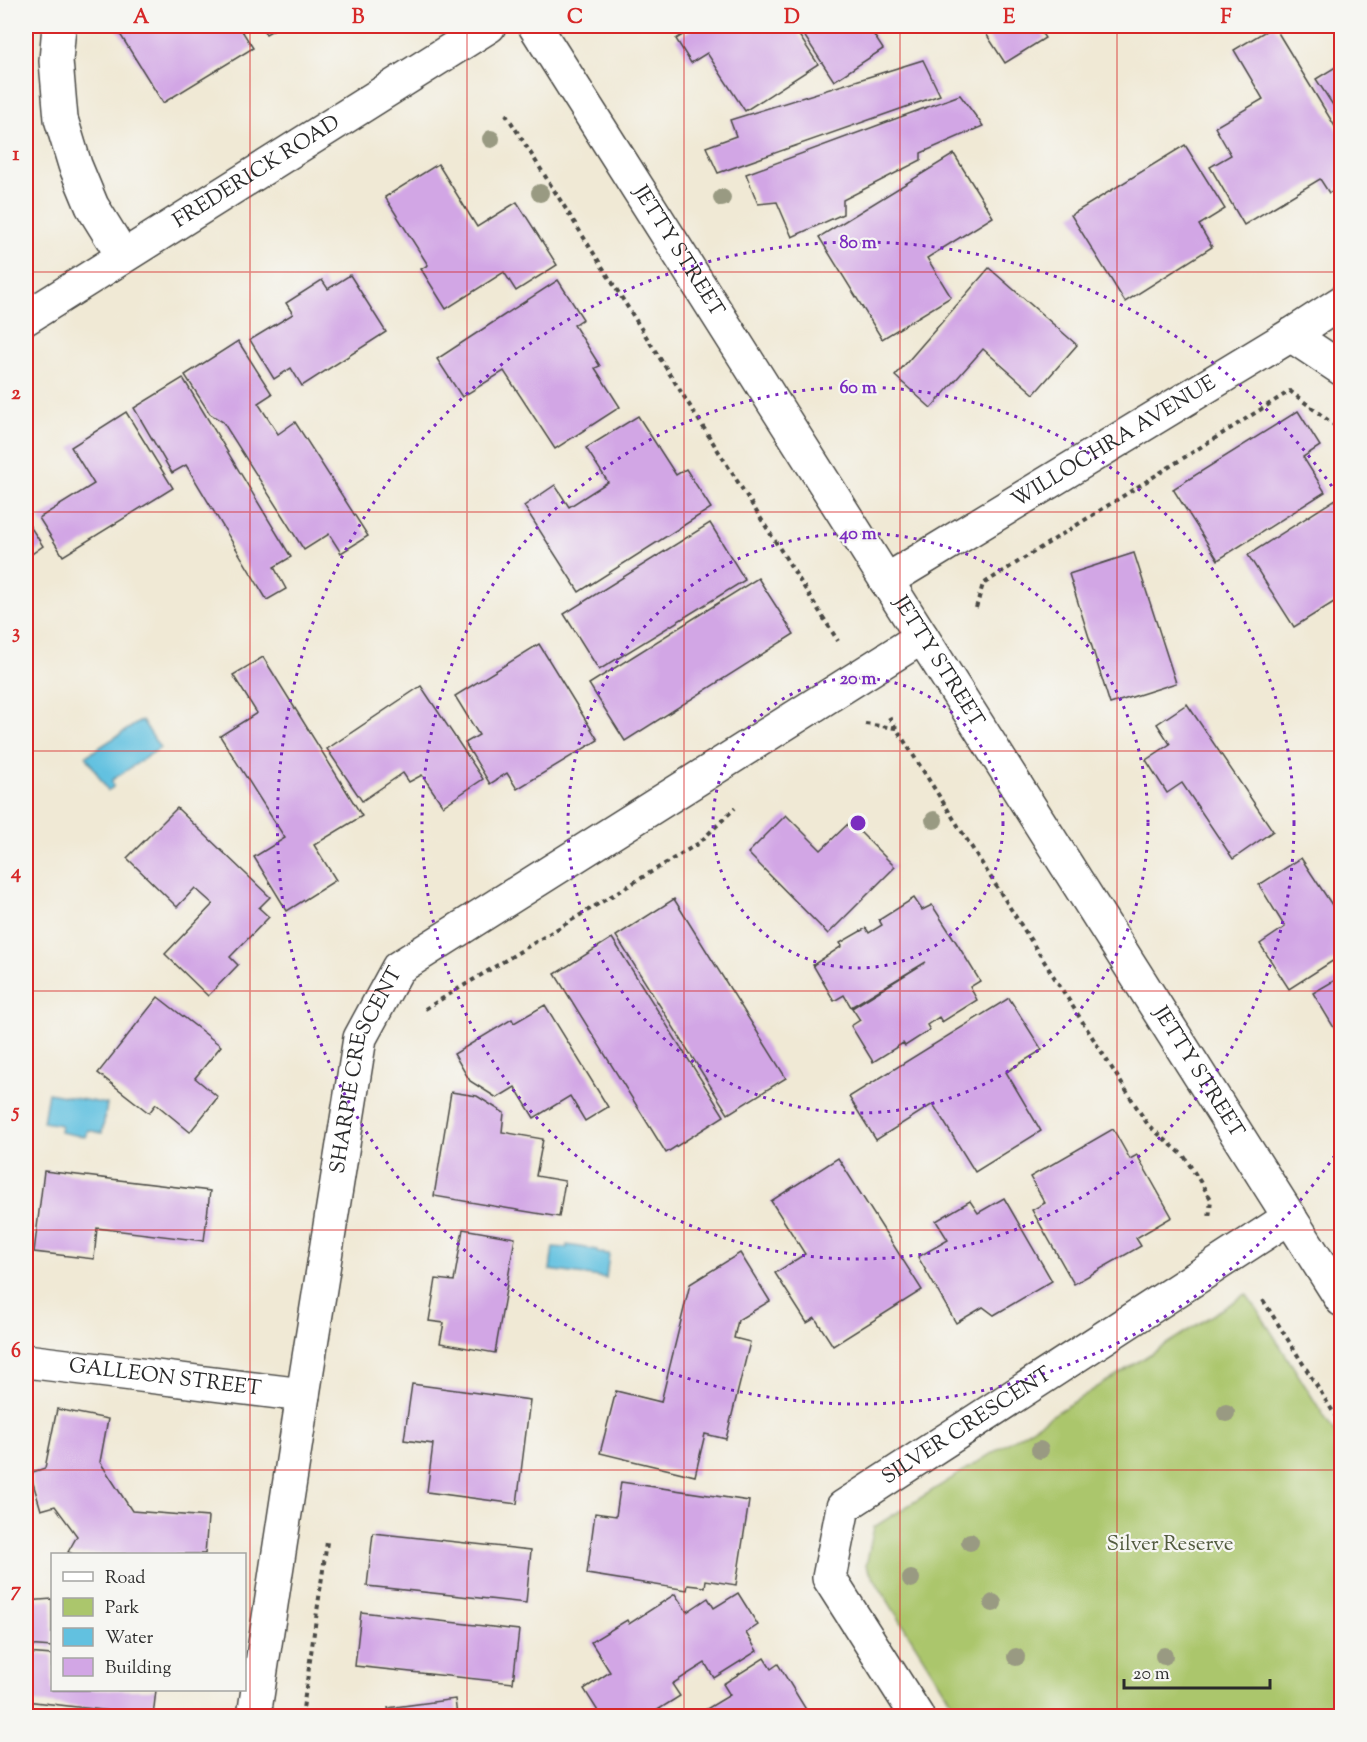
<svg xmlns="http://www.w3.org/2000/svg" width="1367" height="1742" font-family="'Sorts Mill Goudy',serif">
  <rect width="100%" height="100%" fill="#f6f6f2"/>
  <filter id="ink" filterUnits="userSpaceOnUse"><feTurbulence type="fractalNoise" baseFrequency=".0167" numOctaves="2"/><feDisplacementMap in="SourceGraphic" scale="12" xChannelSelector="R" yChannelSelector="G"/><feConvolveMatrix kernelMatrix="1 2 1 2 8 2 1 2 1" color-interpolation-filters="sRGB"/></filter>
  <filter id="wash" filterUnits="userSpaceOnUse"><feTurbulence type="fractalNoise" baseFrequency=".008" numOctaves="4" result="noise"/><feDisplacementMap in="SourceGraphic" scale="24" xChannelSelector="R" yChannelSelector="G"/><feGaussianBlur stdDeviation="1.35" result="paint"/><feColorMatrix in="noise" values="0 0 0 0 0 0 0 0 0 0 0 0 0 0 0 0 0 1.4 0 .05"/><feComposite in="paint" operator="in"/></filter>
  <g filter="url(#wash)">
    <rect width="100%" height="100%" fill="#f0e9d5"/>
    <polygon fill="#abc66c" stroke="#6b784c" stroke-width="1.5" points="1246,1294 1257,1309 1341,1443 1341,1716 960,1716 866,1566 874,1527"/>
    <g fill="#62c1e0" stroke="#467686" stroke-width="1.5">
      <polygon points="142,720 160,748 112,780 113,787 108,791 86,756"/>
      <polygon points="48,1093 107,1104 102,1133 88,1130 85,1137 60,1132 61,1125 43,1122"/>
      <polygon points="567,1245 597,1250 598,1253 609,1254 606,1278 550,1270 553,1247 567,1248"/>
    </g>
    <g id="blocks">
      <g fill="#d2a6e5">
        <polygon points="115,26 239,26 253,48 163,103"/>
        <polygon points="260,26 280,26 266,34"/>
        <polygon points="697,26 793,26 818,64 745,111 707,53 691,63 676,39"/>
        <polygon points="798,26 868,26 883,49 834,81"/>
        <polygon points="981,26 1037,26 1045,38 1005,63"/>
        <polygon points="1048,26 1066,26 1053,33"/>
        <polygon points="1274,26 1342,138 1342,186 1329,193 1320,179 1244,225 1210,167 1231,155 1215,127 1263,99 1234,50"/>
        <polygon points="923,60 940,95 718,173 706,147 736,136 730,120"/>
        <polygon points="1342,63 1342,119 1316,79"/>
        <polygon points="960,95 983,126 921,153 921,160 843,200 843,214 792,237 777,202 758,204 746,174"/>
        <polygon points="1185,145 1225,209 1199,225 1212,247 1125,302 1071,215"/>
        <polygon points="954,154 993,217 927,258 951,297 882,339 819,237"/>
        <polygon points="438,164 477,227 517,202 557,265 516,291 504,272 446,309 421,269 428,265 385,197"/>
        <polygon points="989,268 1077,345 1034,394 983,349 931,408 895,376"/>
        <polygon points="350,275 386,332 302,386 291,368 274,379 250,340 293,314 286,303 322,280 328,289"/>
        <polygon points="558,280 583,319 574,325 600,366 595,368 620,407 555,449 504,371 462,397 437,359"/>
        <polygon points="238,341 272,394 258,403 278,434 295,422 368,536 341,553 329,534 304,550 223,422 210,414 185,375"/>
        <polygon points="183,378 291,557 274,567 286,589 267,600 186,465 172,473 134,408"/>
        <polygon points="1298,411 1320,446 1303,457 1325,492 1218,560 1173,489"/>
        <polygon points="126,412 173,488 63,556 39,518 94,484 71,447"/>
        <polygon points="638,416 676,475 686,469 711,508 579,592 524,506 555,485 569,507 608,482 586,448"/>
        <polygon points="1342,495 1342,597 1294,627 1248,555"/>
        <polygon points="26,520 43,546 26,558"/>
        <polygon points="710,523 745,580 599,670 564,614"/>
        <polygon points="1134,553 1176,683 1110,704 1069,574"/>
        <polygon points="758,578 794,634 625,741 589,684"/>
        <polygon points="539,644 598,740 517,789 507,773 490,784 465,743 479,735 455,696"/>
        <polygon points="263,657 362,816 314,845 336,880 287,911 254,857 285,838 220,736 257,713 233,675"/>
        <polygon points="421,686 483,779 443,806 422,775 409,782 403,773 362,801 327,749"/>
        <polygon points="1187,704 1273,831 1233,859 1182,783 1167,793 1146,760 1170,744 1157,724"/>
        <polygon points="177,808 270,897 259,908 269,917 230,957 238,965 208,996 165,954 213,904 195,888 177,907 127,858"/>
        <polygon points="786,815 821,850 850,822 895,867 828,934 748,853"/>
        <polygon points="1301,858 1342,920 1342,955 1289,989 1260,944 1285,927 1259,885"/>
        <polygon points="914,898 922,910 932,905 956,942 980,981 970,987 977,1000 942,1022 939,1017 927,1025 930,1030 905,1046 903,1043 873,1062 851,1026 860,1020 852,1008 926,962 851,1007 844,995 834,1001 813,965 842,946 840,943 866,928 869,933 882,925 879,920"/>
        <polygon points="674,899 786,1078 728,1114 616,936"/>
        <polygon points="612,938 724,1116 666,1153 555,974"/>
        <polygon points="1342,976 1342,1041 1313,993"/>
        <polygon points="158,997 221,1046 195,1078 218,1097 190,1132 156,1104 149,1113 98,1073"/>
        <polygon points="1009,998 1042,1050 1006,1072 1041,1131 975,1172 933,1104 876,1140 849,1097"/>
        <polygon points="545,1005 608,1107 585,1121 570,1096 534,1118 515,1087 497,1098 470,1081 454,1054 512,1019 514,1023"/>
        <polygon points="451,1092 477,1096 504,1113 502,1132 543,1139 536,1176 565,1181 559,1217 434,1196"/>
        <polygon points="1113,1129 1130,1159 1137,1155 1172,1217 1136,1238 1141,1246 1074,1284 1032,1210 1045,1203 1030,1177"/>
        <polygon points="838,1158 922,1290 833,1346 815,1318 807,1323 775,1273 805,1254 771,1201"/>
        <polygon points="44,1171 210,1191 204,1241 97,1228 94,1259 34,1252"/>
        <polygon points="1004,1198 1052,1281 994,1315 983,1307 956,1323 918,1257 948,1240 936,1221 970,1201 978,1213"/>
        <polygon points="463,1229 515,1238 495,1353 440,1343 444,1323 429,1321 436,1279 454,1281"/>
        <polygon points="740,1253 770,1301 738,1320 734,1338 750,1342 726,1439 705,1434 695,1476 600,1453 616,1391 661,1402 690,1284"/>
        <polygon points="412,1384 530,1400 517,1504 427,1492 433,1444 404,1440"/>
        <polygon points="57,1409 108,1419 100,1462 132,1511 208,1517 205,1554 73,1554 68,1552 77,1536 55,1506 41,1510 30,1473 45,1468"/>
        <polygon points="621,1482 749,1501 736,1585 706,1580 705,1587 688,1585 687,1590 587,1574 595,1513 616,1516"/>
        <polygon points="373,1533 531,1550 526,1603 367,1586"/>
        <polygon points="738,1593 758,1625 746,1633 757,1651 714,1678 705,1663 672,1684 680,1696 648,1716 601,1716 584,1689 610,1672 591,1642 627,1620 629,1624 675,1594 687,1612 708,1598 714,1608"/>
        <polygon points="52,1599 52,1647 26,1645 26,1601"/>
        <polygon points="361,1612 519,1630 513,1683 355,1666"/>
        <polygon points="26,1653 52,1655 52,1690 156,1690 153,1716 26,1701"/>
        <polygon points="764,1658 771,1669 778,1664 810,1716 695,1716 730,1695 723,1684"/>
        <polygon points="455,1699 457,1716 390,1716 388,1708"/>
      </g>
    </g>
  </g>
  <g filter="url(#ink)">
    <use href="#blocks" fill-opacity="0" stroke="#494844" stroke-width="1.5"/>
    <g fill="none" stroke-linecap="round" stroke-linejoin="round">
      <defs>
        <g id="street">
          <polyline points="59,26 56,61 61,119 75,165 92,206 123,256"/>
          <polyline points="1291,335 1342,369"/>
          <path id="s1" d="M 886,581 L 1291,335 L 1342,302"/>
          <path id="s2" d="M 26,1361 L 303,1395"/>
          <path id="s3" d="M 254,1716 L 303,1395 L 360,1038 L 398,968 L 922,637"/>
          <path id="s4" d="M 917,1716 L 829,1578 L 843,1507 L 1290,1217"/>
        </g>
        <g id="secondary">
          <path id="s5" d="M 535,26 L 1342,1300"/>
          <path id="s6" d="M 26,318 L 489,26"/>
        </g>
      </defs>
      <use href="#street" stroke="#494844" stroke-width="36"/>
      <use href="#secondary" stroke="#494844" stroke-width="36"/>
      <g stroke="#494844" stroke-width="4" stroke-dasharray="4.5 4.5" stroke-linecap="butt">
        <polyline points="506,114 838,641"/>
        <polyline points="976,608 983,584 1290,391 1342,431"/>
        <polyline points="889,717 1148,1125 1184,1156 1211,1199 1209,1219"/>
        <polyline points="865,724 896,728"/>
        <polyline points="425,1009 699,843 735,808"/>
        <polyline points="1263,1300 1342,1426"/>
        <polyline points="302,1716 327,1542"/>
      </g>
      <use href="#street" stroke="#fff" stroke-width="33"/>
      <use href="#secondary" stroke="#fff" stroke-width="33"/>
    </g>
    <g fill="#999a82">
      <circle cx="491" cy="139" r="9"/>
      <circle cx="540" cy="193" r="9"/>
      <circle cx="722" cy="198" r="9"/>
      <circle cx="934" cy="820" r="9"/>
      <circle cx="1226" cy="1413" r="9"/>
      <circle cx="1040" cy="1450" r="9"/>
      <circle cx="970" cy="1542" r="9"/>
      <circle cx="911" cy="1579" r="9"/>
      <circle cx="993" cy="1603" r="9"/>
      <circle cx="1164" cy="1656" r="9"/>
      <circle cx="1016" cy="1657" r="9"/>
    </g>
  </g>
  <path fill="none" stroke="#d62828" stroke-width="1.5" stroke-opacity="0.55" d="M 250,26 L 250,1716M 467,26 L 467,1716M 684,26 L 684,1716M 900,26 L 900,1716M 1117,26 L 1117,1716M 26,272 L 1342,272M 26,512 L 1342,512M 26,751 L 1342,751M 26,991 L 1342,991M 26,1230 L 1342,1230M 26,1470 L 1342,1470"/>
  <g fill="none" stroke="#7b2cbf" stroke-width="3" stroke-dasharray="3 6">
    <circle cx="858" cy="823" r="145"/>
    <circle cx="858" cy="823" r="290"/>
    <circle cx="858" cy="823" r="436"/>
    <path d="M1340 1148A581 581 0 1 1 1340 498"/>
  </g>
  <g text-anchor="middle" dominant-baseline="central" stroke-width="4.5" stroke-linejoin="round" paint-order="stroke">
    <g font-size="21" fill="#2b2b2b" stroke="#f6f6f2">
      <text stroke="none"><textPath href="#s6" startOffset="273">FREDERICK ROAD</textPath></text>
      <text stroke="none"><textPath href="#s5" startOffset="267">JETTY STREET</textPath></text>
      <text stroke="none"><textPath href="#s1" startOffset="267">WILLOCHRA AVENUE</textPath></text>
      <text stroke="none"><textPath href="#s5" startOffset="753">JETTY STREET</textPath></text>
      <text stroke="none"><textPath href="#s5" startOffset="1239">JETTY STREET</textPath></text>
      <text stroke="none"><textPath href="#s3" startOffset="657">SHARPIE CRESCENT</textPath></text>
      <text stroke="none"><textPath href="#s2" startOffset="140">GALLEON STREET</textPath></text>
      <text stroke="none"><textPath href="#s4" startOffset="384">SILVER CRESCENT</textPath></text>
    </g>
    <g font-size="21" fill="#515a3e" stroke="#f6f6f2">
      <text x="1170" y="1545">Silver Reserve</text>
    </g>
  </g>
  <circle cx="858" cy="823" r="9" fill="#7b2cbf" stroke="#f6f6f2" stroke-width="3"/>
  <g font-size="18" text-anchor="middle" font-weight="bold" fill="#7b2cbf" stroke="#f6f6f2" stroke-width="4.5" stroke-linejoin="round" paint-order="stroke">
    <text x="858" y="248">80 m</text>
    <text x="858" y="393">60 m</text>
    <text x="858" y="539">40 m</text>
    <text x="858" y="684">20 m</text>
  </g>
  <rect width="1367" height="1742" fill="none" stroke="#f6f6f2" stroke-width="66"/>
  <rect x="51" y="1553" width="195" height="138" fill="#f6f6f2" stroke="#a5a5a2" stroke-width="1.5"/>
  <rect x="63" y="1572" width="30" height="9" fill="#ffffff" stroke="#a5a5a2" stroke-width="1.5"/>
  <text x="105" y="1583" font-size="18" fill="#2b2b2b">Road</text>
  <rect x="63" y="1598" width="30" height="18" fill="#abc66c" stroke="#a5a5a2" stroke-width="1.5"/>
  <text x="105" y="1613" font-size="18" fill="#2b2b2b">Park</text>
  <rect x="63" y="1628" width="30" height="18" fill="#62c1e0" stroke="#a5a5a2" stroke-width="1.5"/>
  <text x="105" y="1643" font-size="18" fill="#2b2b2b">Water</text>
  <rect x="63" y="1658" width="30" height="18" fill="#d2a6e5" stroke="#a5a5a2" stroke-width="1.5"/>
  <text x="105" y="1673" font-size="18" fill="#2b2b2b">Building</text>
  <path d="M1124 1679v9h146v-9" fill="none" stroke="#2b2b2b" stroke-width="3"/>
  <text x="1133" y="1679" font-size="18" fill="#2b2b2b" stroke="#f6f6f2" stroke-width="4.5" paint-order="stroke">20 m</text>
  <rect x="33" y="33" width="1301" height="1676" fill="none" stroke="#d62828" stroke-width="2"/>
  <g font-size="20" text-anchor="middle" font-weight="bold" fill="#d62828">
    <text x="141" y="23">A</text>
    <text x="358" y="23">B</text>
    <text x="575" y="23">C</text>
    <text x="792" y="23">D</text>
    <text x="1009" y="23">E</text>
    <text x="1226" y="23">F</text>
    <text x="16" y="160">1</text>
    <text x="16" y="399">2</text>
    <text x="16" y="638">3</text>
    <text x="16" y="878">4</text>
    <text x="16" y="1117">5</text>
    <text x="16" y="1357">6</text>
    <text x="16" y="1596">7</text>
  </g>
</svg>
